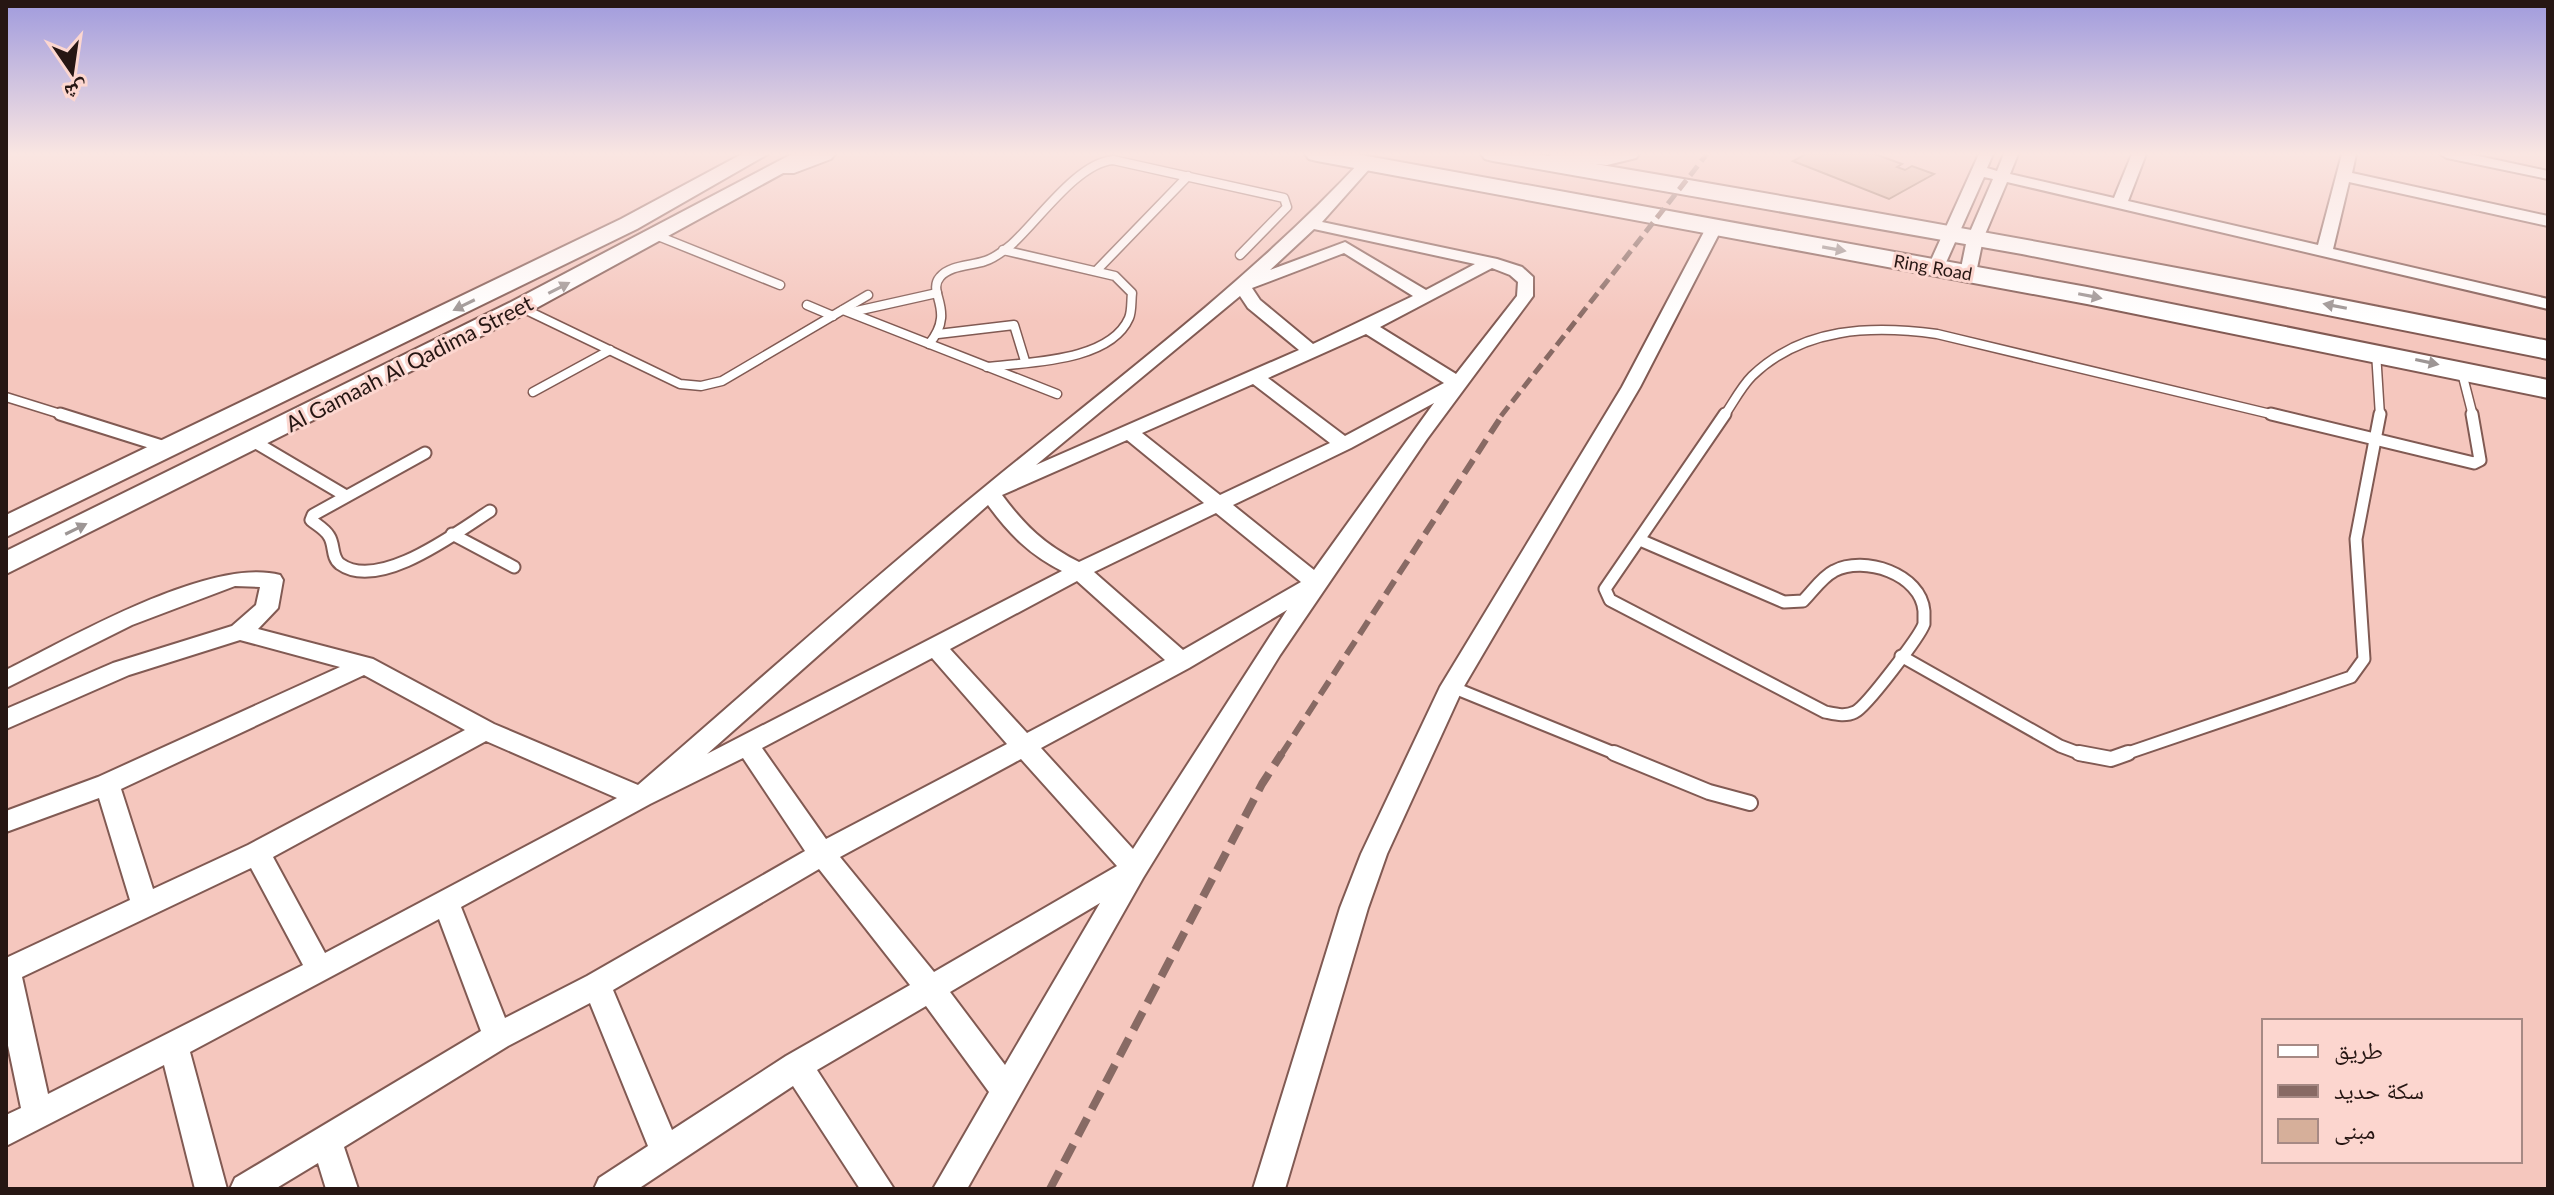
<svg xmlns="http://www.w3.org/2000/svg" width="2554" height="1195" font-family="Lato,'Noto Naskh Arabic',sans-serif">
  <rect width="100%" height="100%" fill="#f5c7be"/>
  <polygon fill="#d6af9a" stroke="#8f6b57" stroke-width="2" points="1806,154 1875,154 1902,164 1897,167 1905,170 1912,166 1934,174 1889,199 1793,161"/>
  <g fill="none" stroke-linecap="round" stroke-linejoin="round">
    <defs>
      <g id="lane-far2">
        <polyline points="658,236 780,285"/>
        <polyline points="1097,270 1188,176"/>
        <polyline points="807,305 833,316"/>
        <polyline points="520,307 680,384 701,386 722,381 868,295"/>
        <polyline points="843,310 1057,394"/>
        <polyline points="852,312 937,293"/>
        <polyline points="938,334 1014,325 1025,361"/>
        <path d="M 929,344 C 957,310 926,293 940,277 C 950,265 971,266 985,261 C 995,258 1003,251 1011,245 C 1038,221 1077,163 1113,160 L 1284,198 L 1287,207 L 1240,255"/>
        <polyline points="2376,352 2380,416"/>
        <path d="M 987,367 C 1028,362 1110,362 1129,318 C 1132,311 1131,301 1132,293 L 1115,276 L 1003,250"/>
        <polyline points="2461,369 2473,416"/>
        <polyline points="533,392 610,350"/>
        <polyline points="6,397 67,416"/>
        <path d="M 1724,416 C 1733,403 1741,387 1752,376 C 1803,327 1872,325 1937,334 L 2279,416"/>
      </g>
      <g id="lane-far1">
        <polyline points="60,414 168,448"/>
        <polyline points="2271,414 2474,463 2480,460 2472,414"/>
        <polyline points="253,441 346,496"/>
        <path d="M 425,453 L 313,515 L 311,520 C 317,525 325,529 329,536 C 335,545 331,557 340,564 C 379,592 457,532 490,511"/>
        <polyline points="452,534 514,567"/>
        <path d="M 1640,540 L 1784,602 L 1803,601 C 1813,591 1822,577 1834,571 C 1864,555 1921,574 1924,611 C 1924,613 1924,622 1924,624 C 1920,636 1866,707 1855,712 C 1845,717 1835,714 1825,712 L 1610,600 L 1605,589 L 1725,414"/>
        <polyline points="1901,656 2060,746 2084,755"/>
        <polyline points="1452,687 1619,755"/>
        <polyline points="2122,755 2351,677 2364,659 2356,539 2380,414"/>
      </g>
      <g id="lane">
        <polyline points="1614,753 1709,792 1750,803"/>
        <polyline points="2079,753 2111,759 2128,753"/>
      </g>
      <g id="street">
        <polygon points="1979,154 1993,154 1987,168 1997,171 2004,154 2018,154 2010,174 2114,198 2132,154 2146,154 2128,201 2318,245 2342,154 2356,154 2352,173 2548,216 2548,226 2349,182 2333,249 2548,299 2548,309 2007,182 1983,239 1976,273 1968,278 1960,273 1967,239 1993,179 1984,177 1944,267 1936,272 1930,270 1928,267"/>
        <polygon points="2440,154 2469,154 2548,171 2548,179 2447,158"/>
        <path d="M 1366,160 L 1371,161 L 1371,167 L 1322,222 L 1497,259 L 1522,267 L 1533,277 L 1533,296 L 1427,439 L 1280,655 L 1143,878 L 967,1189 L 933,1189 L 989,1092 L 926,1006 L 817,1070 L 894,1189 L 860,1189 L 793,1086 L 638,1189 L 594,1189 L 599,1178 L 648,1146 L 590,1003 L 508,1046 L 344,1147 L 358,1189 L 326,1189 L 318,1163 L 275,1189 L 230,1189 L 235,1178 L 481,1031 L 439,919 L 190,1052 L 227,1189 L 195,1189 L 164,1065 L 6,1146 L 6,1115 L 21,1108 L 6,1036 L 6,958 L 130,900 L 99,798 L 6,832 L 6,811 L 98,777 L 340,667 L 240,640 L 129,675 L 6,729 L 6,709 L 113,663 L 232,626 L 256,605 L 260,587 L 235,586 L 132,625 L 6,688 L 6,670 C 70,638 211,556 280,575 L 283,580 L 278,608 L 258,629 L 373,659 L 494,724 L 638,785 C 754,685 868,582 987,485 C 1114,381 1248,282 1361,161 ZM 1314,229 L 1475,264 L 1426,290 L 1345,242 L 1270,270 ZM 1344,253 L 1413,296 L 1313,344 L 1260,300 L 1252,288 ZM 1492,268 L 1510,275 L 1518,282 L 1517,296 L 1456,374 L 1380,327 ZM 1240,296 L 1248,308 L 1299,350 L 1036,465 ZM 1366,334 L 1444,383 L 1345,436 L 1268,378 ZM 1253,384 L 1330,443 L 1220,495 L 1142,433 ZM 1434,403 L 1314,570 L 1233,505 L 1351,448 ZM 1127,440 L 1204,503 L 1079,562 C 1045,545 1025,526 1002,495 ZM 988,505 C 1009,534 1030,555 1062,571 L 707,754 ZM 1216,513 L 1301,582 L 1183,650 L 1094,572 ZM 1077,581 L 1165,660 L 1027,733 L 950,649 ZM 1287,610 L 1133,849 L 1041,748 L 1189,668 ZM 932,658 L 1007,744 L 826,839 L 762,748 ZM 364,675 L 465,730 L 248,845 L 153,889 L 121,789 ZM 486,741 L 617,798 L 325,953 L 273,857 ZM 743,758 L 805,851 L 587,976 L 505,1018 L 461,907 L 650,804 ZM 1021,759 L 1117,866 L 934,972 L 840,857 ZM 251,868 L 303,965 L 48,1094 L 22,977 ZM 819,869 L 910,985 L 786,1056 L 672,1130 L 613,990 ZM 1100,903 L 1005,1065 L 950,992 Z"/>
        <polygon points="1714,223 1722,228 1640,387 1463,688 1387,854 1368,908 1285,1189 1253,1189 1340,908 1361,854 1440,687 1622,387 1706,228"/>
      </g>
      <g id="secondary">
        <polygon points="742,154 768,154 637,229 6,537 6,515 621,219"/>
        <polygon points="792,154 818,154 529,312 6,574 6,551 511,302"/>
        <polygon points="1552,154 1639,154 1636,158 1607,165 1568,162 1552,170 1541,164"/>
      </g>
      <g id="primary">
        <polygon points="800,154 835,154 831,159 794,173 776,173 773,168 776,163"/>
        <polygon points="1305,154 1356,154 2087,287 2548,380 2548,398 2087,304 1317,161 1309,159"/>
        <path d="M 1481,154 L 1537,154 C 1875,211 2212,272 2548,341 L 2548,359 L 2022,254 L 1493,161 L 1485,159 Z"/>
      </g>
    </defs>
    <use href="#lane-far2" stroke="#815a53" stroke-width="11"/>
    <use href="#lane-far1" stroke="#815a53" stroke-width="15"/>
    <use href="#lane" stroke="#815a53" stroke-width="18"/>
    <use href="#street" stroke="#815a53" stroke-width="4"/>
    <use href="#secondary" stroke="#815a53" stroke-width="4"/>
    <use href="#primary" stroke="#815a53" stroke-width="4"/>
    <use href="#lane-far2" stroke="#fff" stroke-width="8"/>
    <use href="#lane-far1" stroke="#fff" stroke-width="11"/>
    <use href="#lane" stroke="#fff" stroke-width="14"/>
    <use href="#street" fill="#fff" fill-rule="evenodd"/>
    <use href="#secondary" fill="#fff" fill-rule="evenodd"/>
    <use href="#primary" fill="#fff" fill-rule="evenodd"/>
    <polyline stroke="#886a64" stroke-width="5" stroke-dasharray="12 6" stroke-linecap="butt" points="1501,416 1707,154"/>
    <polyline stroke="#886a64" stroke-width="6" stroke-dasharray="16 8" stroke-linecap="butt" points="1281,755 1503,414"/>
    <polyline stroke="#886a64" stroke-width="8" stroke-dasharray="20 10" stroke-linecap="butt" points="1050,1189 1262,784 1282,753"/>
  </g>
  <defs><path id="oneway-solid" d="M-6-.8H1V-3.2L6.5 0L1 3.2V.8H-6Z" transform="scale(2)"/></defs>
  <g fill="#9d9695">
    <use href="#oneway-solid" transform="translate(1834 249) rotate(10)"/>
    <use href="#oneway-solid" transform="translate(559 288) rotate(-27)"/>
    <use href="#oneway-solid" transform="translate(2090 296) rotate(11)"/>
    <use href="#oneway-solid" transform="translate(464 305) rotate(154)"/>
    <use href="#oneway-solid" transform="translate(2335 306) rotate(-169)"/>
    <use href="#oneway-solid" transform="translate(2427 362) rotate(12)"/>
    <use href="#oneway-solid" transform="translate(76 529) rotate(-26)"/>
  </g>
  <linearGradient id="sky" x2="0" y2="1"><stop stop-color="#a09bdd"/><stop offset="0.48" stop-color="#fae6e2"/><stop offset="1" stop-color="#fae6e2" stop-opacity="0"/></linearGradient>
  <rect width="2554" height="321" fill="url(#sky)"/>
  <g text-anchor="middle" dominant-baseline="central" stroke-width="6" stroke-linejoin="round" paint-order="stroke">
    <g font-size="18" fill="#261613" stroke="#fcd6cf">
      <text transform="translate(1933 267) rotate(10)">Ring Road</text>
    </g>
    <g font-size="22" fill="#261613" stroke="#fcd6cf">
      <text transform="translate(409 363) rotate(-27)">Al Gamaah Al Qadima Street</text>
    </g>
  </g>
  <rect width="2554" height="1195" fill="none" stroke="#261613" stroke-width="16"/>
  <rect x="2262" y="1019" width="260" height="144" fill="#fcd6cf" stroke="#a68984" stroke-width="2"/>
  <rect x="2278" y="1045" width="40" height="12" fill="#ffffff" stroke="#a68984" stroke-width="2"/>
  <text x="2334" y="1059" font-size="24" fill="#261613">طريق</text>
  <rect x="2278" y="1085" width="40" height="12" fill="#886a64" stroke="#a68984" stroke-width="2"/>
  <text x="2334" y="1099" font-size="24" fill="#261613">سكة حديد</text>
  <rect x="2278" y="1119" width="40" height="24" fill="#d6af9a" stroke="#a68984" stroke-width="2"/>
  <text x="2334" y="1139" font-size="24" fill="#261613">مبنى</text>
  <g transform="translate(72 72) rotate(167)" stroke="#fcd6cf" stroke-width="6" paint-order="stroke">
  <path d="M0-6L14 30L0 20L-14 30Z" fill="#261613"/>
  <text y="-12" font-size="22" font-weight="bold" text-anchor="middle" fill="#261613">ش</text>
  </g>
</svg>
